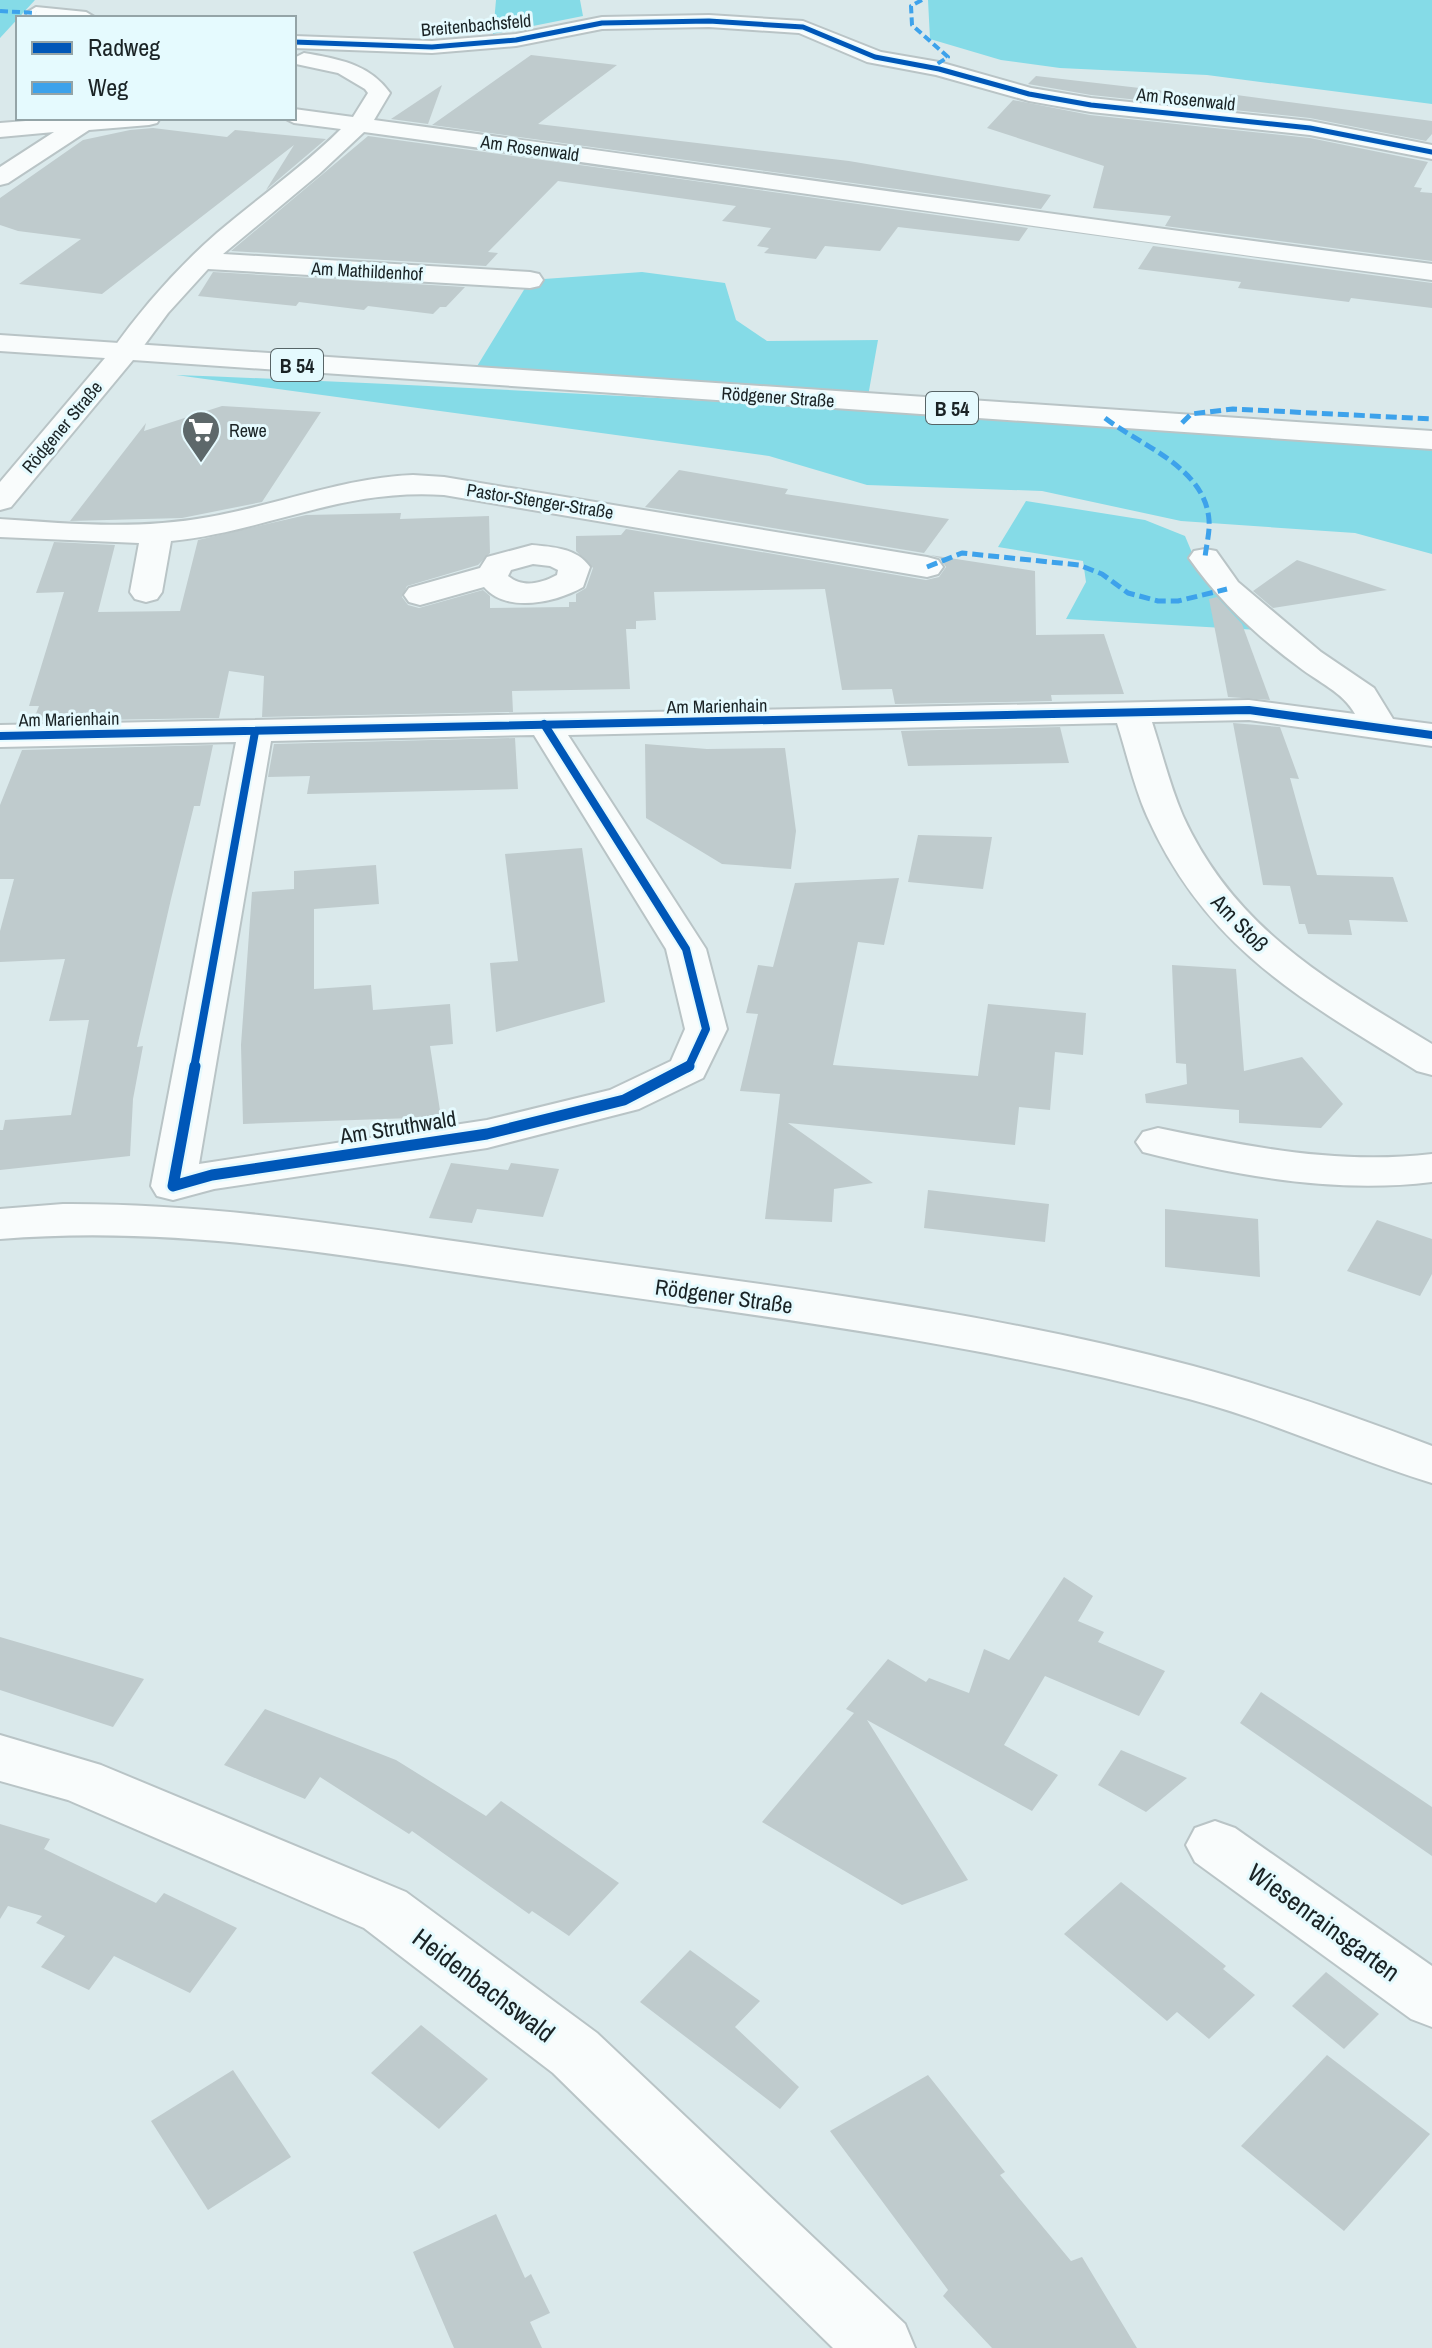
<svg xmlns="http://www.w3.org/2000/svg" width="1432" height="2348" font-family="'Archivo Narrow',sans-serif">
  <rect width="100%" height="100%" fill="#dae9eb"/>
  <g fill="#85dbe7">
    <polygon points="0,0 35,0 0,38"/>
    <polygon points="496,0 580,0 583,16 493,34"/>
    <polygon points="928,0 1432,0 1432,104 1207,75 1060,68 1001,60 930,39"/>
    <polygon points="642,272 725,283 736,320 767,341 878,340 867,402 471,376 530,280"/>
    <path d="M 176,375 C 595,391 1013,419 1432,447 L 1432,554 L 1355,533 L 1181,521 L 1042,491 L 867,485 L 769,456 Z"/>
    <polygon points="1026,501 1145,520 1185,536 1198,567 1259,630 1066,619 1086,582 1083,561 998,547"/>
  </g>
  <g fill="#bfcbcd">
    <polygon points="531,55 617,65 538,124 849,161 1051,195 1041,209 432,125"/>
    <polygon points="1036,76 1226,98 1229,94 1432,121 1432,134 1426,141 1310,118 1091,95 1028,84"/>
    <polygon points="442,85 428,124 391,119"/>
    <polygon points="1013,100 1090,115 1310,138 1428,162 1414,187 1422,188 1420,192 1432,193 1432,261 1165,226 1171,216 1093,208 1104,166 987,128"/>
    <polygon points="153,128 227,137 235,130 326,139 266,190 294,145 102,294 19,284 81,239 18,231 0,225 0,198 83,140 130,130"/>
    <polygon points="368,136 631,172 1028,228 1019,241 898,227 880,251 825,246 816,259 764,253 769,248 757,246 771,228 722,221 736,206 558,181 488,252 498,253 486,266 231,251"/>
    <polygon points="1153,246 1432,283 1432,308 1351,298 1349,302 1238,288 1241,282 1138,269"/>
    <polygon points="213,272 465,287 446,307 440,307 433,314 368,306 364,310 299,302 296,306 286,305 198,296"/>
    <polygon points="222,406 321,412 262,502 182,518 70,521 146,423 144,431"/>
    <polygon points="679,470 788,489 785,494 949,519 924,553 645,507"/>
    <polygon points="401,513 400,519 489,516 490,553 478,565 407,586 402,597 408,605 419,608 483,590 490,596 490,608 569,607 569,602 576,602 576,594 586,588 593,568 576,551 576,536 621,535 626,529 926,580 939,577 946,567 940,558 930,555 1035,571 1036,635 1104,634 1124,694 1051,695 1052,701 895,704 892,689 842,690 825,589 654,592 656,620 636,621 636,629 626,629 630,689 512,691 513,712 262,717 264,676 229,671 219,718 33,721 39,706 29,706 64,592 36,593 54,542 115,545 98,612 180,611 198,540 306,515"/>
    <polygon points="1297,560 1387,590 1273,608 1253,591"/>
    <polygon points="1217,597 1242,624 1270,700 1228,697 1209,599"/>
    <polygon points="1233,723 1280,727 1299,779 1290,778 1317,875 1393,877 1408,922 1349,920 1352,935 1308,934 1305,924 1299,924 1290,886 1263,885"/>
    <polygon points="1060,727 1069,763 908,766 901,731"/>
    <polygon points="515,738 518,789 307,794 310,776 268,777 274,744"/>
    <polygon points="645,744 707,749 785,748 796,831 791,869 722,864 646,818"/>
    <polygon points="213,745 200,806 194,806 171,899 137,1047 143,1046 133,1099 130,1156 0,1170 0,1130 3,1130 5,1120 71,1115 89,1020 49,1021 65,959 0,962 0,931 14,879 0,879 0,805 22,750"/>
    <polygon points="918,835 992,837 983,889 908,882"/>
    <polygon points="582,848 605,1002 496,1032 490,963 518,961 505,854"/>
    <polygon points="376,865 379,904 314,909 314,989 371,985 373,1010 450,1004 453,1044 430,1046 441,1117 243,1124 241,1045 252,892 294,889 294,871"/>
    <polygon points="899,878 884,945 858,942 833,1065 978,1076 988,1004 1086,1013 1083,1055 1055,1052 1050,1110 1019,1107 1015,1145 788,1123 873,1183 834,1189 832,1222 765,1219 780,1094 740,1091 758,1014 746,1013 758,965 773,967 795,883"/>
    <polygon points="1172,965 1236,969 1244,1071 1302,1057 1343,1104 1321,1128 1239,1123 1239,1110 1146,1103 1145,1094 1187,1084 1186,1064 1176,1063"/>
    <polygon points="451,1163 508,1170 511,1163 559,1169 543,1217 477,1209 472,1223 429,1218"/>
    <polygon points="928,1190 1049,1204 1045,1242 924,1228"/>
    <polygon points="1165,1209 1258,1219 1260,1277 1165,1267"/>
    <polygon points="1377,1220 1432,1239 1432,1274 1420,1296 1347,1271"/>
    <polygon points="1064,1577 1093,1596 1078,1621 1104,1632 1098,1642 1165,1671 1139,1716 1045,1676 1004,1745 1058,1775 1032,1811 867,1720 968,1880 902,1905 762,1822 854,1713 846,1709 888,1659 926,1682 929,1678 969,1693 984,1649 1009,1660"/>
    <polygon points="0,1637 144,1679 113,1727 0,1690"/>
    <polygon points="1261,1692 1432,1807 1432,1856 1240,1723"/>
    <polygon points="265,1709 396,1760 486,1816 501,1801 619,1883 569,1936 532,1911 529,1914 412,1831 409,1834 320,1777 305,1799 224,1765"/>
    <polygon points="1121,1750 1187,1778 1146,1812 1098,1785"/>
    <polygon points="0,1824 50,1839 44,1849 156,1903 164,1893 237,1928 190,1993 114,1956 89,1990 41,1967 65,1936 36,1923 42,1916 8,1906 0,1919"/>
    <polygon points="1121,1882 1226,1966 1223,1969 1255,1995 1209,2039 1177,2012 1167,2021 1064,1934"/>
    <polygon points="690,1950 760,2001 735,2027 799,2087 780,2109 640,2002"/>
    <polygon points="1326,1972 1379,2014 1344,2049 1292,2006"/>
    <polygon points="421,2025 488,2079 439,2129 371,2073"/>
    <polygon points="1327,2055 1430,2134 1344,2231 1241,2146"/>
    <polygon points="233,2070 291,2157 208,2210 151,2121"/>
    <polygon points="928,2075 1005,2172 1000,2175 1071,2261 1082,2257 1137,2348 992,2348 943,2296 948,2290 830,2131"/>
    <polygon points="496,2214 525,2278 531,2274 550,2313 530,2322 542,2348 454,2348 413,2252"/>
  </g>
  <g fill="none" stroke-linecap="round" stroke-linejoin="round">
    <defs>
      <g id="minor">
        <polygon points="36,7 86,12 96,18 29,17 26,13"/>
        <polygon points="709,15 803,21 881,52 939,62 1031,88 1091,98 1310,121 1432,145 1432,159 1310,135 1091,112 1029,101 936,75 867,62 799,33 709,27 602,29 516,46 432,53 294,48 294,36 432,41 516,34 602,17"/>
        <path d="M 304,53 C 337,59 369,63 390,93 L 374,120 C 727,167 1079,220 1432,264 L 1432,280 C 1076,234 720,180 364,132 L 319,174 L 223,254 L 530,272 L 539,274 L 543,280 L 539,286 L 530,288 L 208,269 L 168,313 L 134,359 L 124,361 L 114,359 L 110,353 C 141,309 177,268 217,233 C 258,198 303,167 341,129 L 294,123 L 284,118 L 294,118 L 294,109 L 353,117 L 368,93 L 365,89 L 338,73 L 296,64 L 294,58 Z"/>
        <polygon points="64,118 160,118 157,123 149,125 89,130 8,183 0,185 0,167 54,132 0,137 0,123"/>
        <path d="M 413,475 L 444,477 L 927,557 L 938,560 L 943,567 L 938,574 L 927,577 L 444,495 C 342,488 268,531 171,541 L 162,592 L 157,599 L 146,602 L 135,599 L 130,592 L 139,543 L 0,537 L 0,519 C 70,524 139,530 209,517 C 278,505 341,478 413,475 Z"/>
        <path d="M 532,545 C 553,547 577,548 590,567 L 583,587 C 557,602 507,614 484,587 L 420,605 L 409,602 L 404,595 L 409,588 L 480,568 L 487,557 ZM 533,564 L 550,566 L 558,570 L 557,575 C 540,584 523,588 508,576 L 511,570 Z"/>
        <path d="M 1205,549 L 1216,551 L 1238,582 L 1321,652 L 1374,688 L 1393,719 L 1432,724 L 1432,746 L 1249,720 L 1152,722 C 1162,753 1170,786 1183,816 C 1235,930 1330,982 1432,1044 L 1432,1075 L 1417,1071 C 1301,999 1206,948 1147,816 C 1134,787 1127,754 1117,723 L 568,735 L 706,949 L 727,1029 L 703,1078 L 639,1109 L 487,1148 L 214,1189 L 173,1200 L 157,1196 L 151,1186 L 236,742 L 0,747 L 0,725 L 1249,700 L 1355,714 C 1343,692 1318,682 1299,667 C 1257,636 1219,601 1189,558 L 1194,551 ZM 534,735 L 666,949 L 685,1029 L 671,1061 L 610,1090 L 487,1120 L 199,1164 L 271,741 Z"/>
        <path d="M 1158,1128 C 1250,1147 1338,1165 1432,1154 L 1432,1182 C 1335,1194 1237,1176 1143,1152 L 1136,1142 L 1143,1132 Z"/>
        <polygon points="0,1735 101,1765 406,1892 597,2033 905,2324 915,2348 833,2348 553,2073 364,1928 68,1800 0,1781"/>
        <polygon points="1215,1821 1235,1828 1432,1966 1432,2027 1411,2019 1195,1862 1186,1845 1195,1828"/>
      </g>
      <g id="major">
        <polygon points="0,335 1432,431 1432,449 133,360 11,507 0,510 0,482 105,358 0,351"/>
        <path d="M 63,1204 C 230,1203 393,1233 557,1256 C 770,1286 985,1310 1193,1366 C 1274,1388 1353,1416 1432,1446 L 1432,1483 C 1350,1458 1272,1421 1189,1399 C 965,1339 733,1313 503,1279 C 332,1254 174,1225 0,1239 L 0,1209 Z"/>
      </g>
    </defs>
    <use href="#minor" stroke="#b9c4c6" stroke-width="4"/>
    <use href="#major" stroke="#b9c4c6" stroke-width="4"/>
    <use href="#minor" fill="#f9fcfc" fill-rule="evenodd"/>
    <use href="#major" fill="#f9fcfc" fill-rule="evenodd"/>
    <g stroke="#3da2eb" stroke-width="4" stroke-dasharray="8 4" stroke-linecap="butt">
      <polyline points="922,0 911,6 912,25 948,57 931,68"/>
      <polyline points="0,11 36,13"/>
    </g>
    <g stroke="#3da2eb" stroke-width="5" stroke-dasharray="11 5" stroke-linecap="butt">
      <path d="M 1105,418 C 1141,446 1205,467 1209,520 C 1210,533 1206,546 1205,558"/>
      <polyline points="1182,423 1191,414 1233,409 1432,419"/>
      <polyline points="927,567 962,553 1079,565 1102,574 1128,593 1158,601 1178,601 1227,589"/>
    </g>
    <defs>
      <polyline id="cycleway-far2" points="294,42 432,47 516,40 602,23 709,21 803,27 875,57 939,69 1029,94 1091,105 1310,128 1432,152"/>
      <g id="cycleway-far1">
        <polyline points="544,724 686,949 706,1029 688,1068"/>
        <polyline points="0,736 1249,710 1432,735"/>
        <polyline points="194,1068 255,732"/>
      </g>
      <polyline id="cycleway" points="195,1066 173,1186 212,1175 487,1134 624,1100 689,1066"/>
    </defs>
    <use href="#cycleway-far2" stroke="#e5fafe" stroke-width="8"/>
    <use href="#cycleway-far1" stroke="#e5fafe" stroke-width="12"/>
    <use href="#cycleway" stroke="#e5fafe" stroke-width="16"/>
    <use href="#cycleway-far2" stroke="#0057b8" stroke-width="5"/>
    <use href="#cycleway-far1" stroke="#0057b8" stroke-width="8"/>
    <use href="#cycleway" stroke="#0057b8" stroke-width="11"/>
  </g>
  <defs>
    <symbol id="supermarket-pin" viewBox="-11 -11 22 30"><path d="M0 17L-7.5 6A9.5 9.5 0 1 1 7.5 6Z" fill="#5d686a" stroke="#e5fafe"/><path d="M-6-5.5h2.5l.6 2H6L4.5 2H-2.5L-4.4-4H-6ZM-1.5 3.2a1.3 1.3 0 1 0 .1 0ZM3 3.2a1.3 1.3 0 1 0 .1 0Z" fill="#fff"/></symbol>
  </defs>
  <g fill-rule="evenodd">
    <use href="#supermarket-pin" x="179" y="408" width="44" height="60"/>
  </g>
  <g text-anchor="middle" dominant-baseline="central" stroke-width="6" stroke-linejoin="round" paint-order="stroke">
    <g font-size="18" fill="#1a2325" stroke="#e5fafe">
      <text transform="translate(476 25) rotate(-5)">Breitenbachsfeld</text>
      <text transform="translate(1186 99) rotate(6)">Am Rosenwald</text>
      <text transform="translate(530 148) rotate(8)">Am Rosenwald</text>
      <text transform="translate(367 271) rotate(3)">Am Mathildenhof</text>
      <text transform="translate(778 397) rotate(4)">Rödgener Straße</text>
      <text transform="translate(62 427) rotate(-50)">Rödgener Straße</text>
      <text transform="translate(540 501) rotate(9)">Pastor-Stenger-Straße</text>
      <text transform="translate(717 706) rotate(-1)">Am Marienhain</text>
      <text transform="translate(69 719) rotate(-1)">Am Marienhain</text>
    </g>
    <g font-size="18" fill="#1a2325" stroke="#e5fafe" text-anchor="start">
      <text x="229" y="430">Rewe</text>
    </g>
    <g fill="#e5fafe" stroke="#576466" stroke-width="2">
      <rect x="271" y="349" width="52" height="32" rx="6"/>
      <rect x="926" y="392" width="52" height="32" rx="6"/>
    </g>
    <g font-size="20" font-weight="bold" fill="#1a2325">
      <text x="297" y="365">B 54</text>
      <text x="952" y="408">B 54</text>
    </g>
    <g font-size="22" fill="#1a2325" stroke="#e5fafe">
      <text transform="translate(1240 923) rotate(46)">Am Stoß</text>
      <text transform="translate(398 1127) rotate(-9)">Am Struthwald</text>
      <text transform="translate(724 1296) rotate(8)">Rödgener Straße</text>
    </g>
    <g font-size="26" fill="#1a2325" stroke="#e5fafe">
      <text transform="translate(1324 1922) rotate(36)">Wiesenrainsgarten</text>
      <text transform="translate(484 1985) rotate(37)">Heidenbachswald</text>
    </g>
  </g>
  <rect x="16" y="16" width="280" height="104" fill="#e5fafe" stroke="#94a4a7" stroke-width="2"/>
  <rect x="32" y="42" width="40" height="12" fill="#0057b8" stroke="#94a4a7" stroke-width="2"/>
  <text x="88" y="56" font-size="24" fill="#1a2325">Radweg</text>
  <rect x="32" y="82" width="40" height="12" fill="#3da2eb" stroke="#94a4a7" stroke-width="2"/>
  <text x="88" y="96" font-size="24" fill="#1a2325">Weg</text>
</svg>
